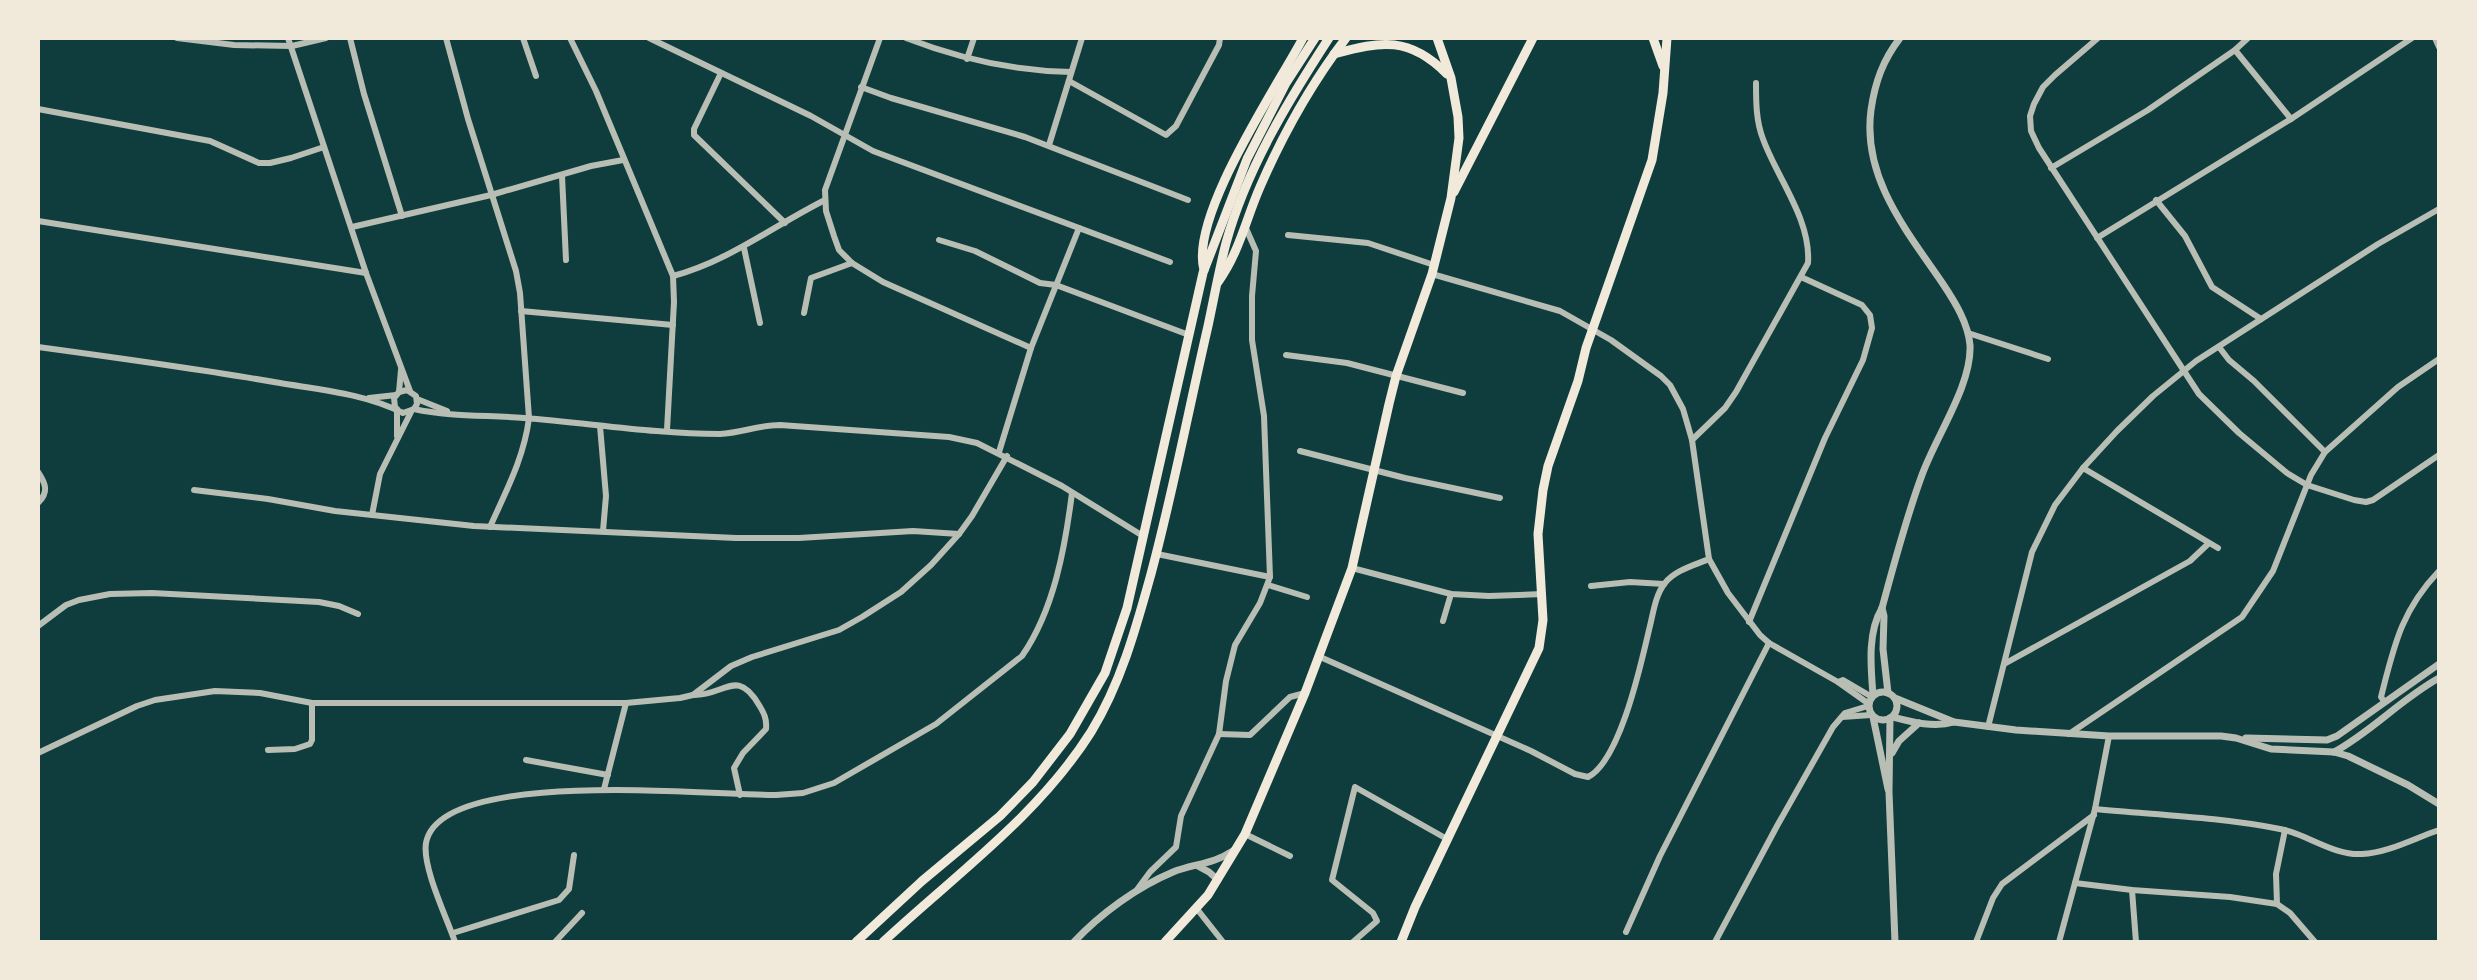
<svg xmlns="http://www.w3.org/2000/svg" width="2477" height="980" font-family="Arial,sans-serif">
  <rect width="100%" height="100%" fill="#0f3d3e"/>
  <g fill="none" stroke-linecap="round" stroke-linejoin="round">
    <g stroke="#b8beb3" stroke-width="6">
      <polyline points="177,38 234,45 292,46 326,38"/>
      <polyline points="288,38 366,273 410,391"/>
      <polyline points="350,38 364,94 402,216"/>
      <path d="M 446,38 L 468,119 L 516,271 L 520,293 L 529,418 C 524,458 506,491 490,527"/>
      <polyline points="523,38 536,76"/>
      <polyline points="570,38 596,91 673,276 674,302 667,430"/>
      <polyline points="649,38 811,116 873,151 1170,262"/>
      <polyline points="880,38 825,190 826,211 834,236 839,250 852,263 883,282 1031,348"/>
      <path d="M 906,38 C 960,59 1013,71 1071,72"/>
      <polyline points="2098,38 2055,75 2043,87 2034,104 2030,116 2031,131 2039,148 2199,394 2239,433 2287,473 2307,485 2354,500 2366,502 2373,500 2439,455"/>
      <polyline points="2435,38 2439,47"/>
      <polyline points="2235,50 2291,119"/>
      <polyline points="967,59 974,38"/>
      <polyline points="721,73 694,129 694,135 785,223"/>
      <polyline points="1069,81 1166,135 1176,126 1219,45 1220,38"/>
      <polyline points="861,87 891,98 1025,137 1188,200"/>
      <polyline points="38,109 210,141 259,163 270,163 291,158 324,147"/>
      <polyline points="1049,145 1082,38"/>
      <polyline points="2051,168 2148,110 2235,50 2248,38"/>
      <polyline points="562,176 566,260"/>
      <polyline points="2156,200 2185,236 2212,287 2261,319"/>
      <polyline points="38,221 366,273"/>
      <polyline points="352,227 491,195 591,166 623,160"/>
      <polyline points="1288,235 1368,243 1434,265"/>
      <polyline points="2097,238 2291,119 2412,38"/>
      <polyline points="939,240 975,251 1040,283 1056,285 1189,335"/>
      <polyline points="744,248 760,323"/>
      <polyline points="1432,274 1560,311 1611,340 1661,376 1670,385 1683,409 1692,440 1709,559 1728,593 1760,635 1769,643 1838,682 1869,704"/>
      <path d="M 673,276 C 729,261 773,226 825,200"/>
      <polyline points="521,311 673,325"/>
      <polyline points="804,313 811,278 852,263"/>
      <polyline points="1968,333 2048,359"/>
      <path d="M 38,347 C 119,358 200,369 280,383 C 322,390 366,394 403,413 L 414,409 L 417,404 L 416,396 L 407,390 L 399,392 L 394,398 L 395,407"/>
      <polyline points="2219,347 2229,360 2254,381 2325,452"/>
      <polyline points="1286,355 1347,363 1463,393"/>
      <polyline points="399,392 401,370"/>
      <polyline points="369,398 396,395"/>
      <polyline points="417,399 447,411"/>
      <polyline points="397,409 397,436"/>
      <path d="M 414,409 C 450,417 488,415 524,418 C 589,423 655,434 720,434 C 741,433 759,425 780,425 L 949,437 L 977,443 L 1062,486 L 1143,536"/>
      <polyline points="600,426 606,496 603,531"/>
      <path d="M 1692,440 L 1725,408 L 1736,392 L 1808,263 C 1811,219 1777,178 1763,139 C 1756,121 1756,102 1756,83"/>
      <polyline points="1300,451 1405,478 1500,498"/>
      <polyline points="999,452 1031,348 1079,228"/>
      <polyline points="2083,468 2218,548"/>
      <path d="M 38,472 C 46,484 49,492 38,503"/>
      <polyline points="194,490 268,499 335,511 474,526 736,538 799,538 913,531 959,534"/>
      <polyline points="372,515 380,474 411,412"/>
      <polyline points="1157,554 1270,577"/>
      <polyline points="1352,568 1451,594 1489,596 1543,594"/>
      <polyline points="1268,585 1307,597"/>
      <polyline points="1591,586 1630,582 1664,584"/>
      <polyline points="1443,621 1451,594"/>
      <polyline points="1749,622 1825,438 1863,360 1872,328 1870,315 1862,305 1801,277"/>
      <polyline points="38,626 66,605 79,600 110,594 152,593 319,602 339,606 358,614"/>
      <path d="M 1318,656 L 1531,751 L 1575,774 L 1588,777 C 1620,761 1641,664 1649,630 C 1653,615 1655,595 1665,583 C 1675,570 1695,565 1709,559"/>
      <polyline points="2006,663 2190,561 2208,544"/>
      <polyline points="1838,682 1843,680 1872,697"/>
      <path d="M 693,695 C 725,696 737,667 759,705 C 764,713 767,719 766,729 L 743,753 L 734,768 L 740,795"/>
      <path d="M 2384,701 L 2381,697 C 2394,646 2401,611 2439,571"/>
      <polyline points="1842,717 1871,715"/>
      <polyline points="1988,727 2032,552 2055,505 2083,468 2117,431 2153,396 2196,361 2378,244 2439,209"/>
      <polyline points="1219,734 1250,735 1290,697 1305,693"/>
      <polyline points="2069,734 2242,617 2273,571 2311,475 2325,452 2398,387 2439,359"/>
      <polyline points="268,750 295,749 310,744 312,740 312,703"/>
      <polyline points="38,753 137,706 155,700 215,691 260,693 312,703 626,703 680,698 693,695 731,666 752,657 839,630 862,617 901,592 931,565 959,534 972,516 1007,456"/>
      <polyline points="526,760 608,775"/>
      <polyline points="604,789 626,703"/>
      <path d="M 2095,809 C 2157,815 2219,817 2280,829 C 2307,834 2334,856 2362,854 C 2388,853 2415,838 2439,830"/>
      <polyline points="1245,834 1290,856"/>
      <polyline points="2075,883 2132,890 2230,897 2277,904 2290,913 2315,942"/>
      <polyline points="2132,890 2136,942"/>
      <polyline points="1136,891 1150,872 1176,847 1181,816 1219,734 1226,681 1235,645 1260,603 1270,577 1264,416 1252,340 1252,296 1256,251 1245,226"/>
      <polyline points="2277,904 2276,874 2285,830"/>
      <polyline points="1197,909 1223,942"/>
      <polyline points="1626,932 1660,856 1769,643"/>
      <polyline points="453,933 559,900 569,889 574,855"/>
      <path d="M 455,942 C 447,918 422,867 426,843 C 440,766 716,796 776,795 L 803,793 L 834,783 L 936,724 L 1022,656 C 1054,610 1065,548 1072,493"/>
      <polyline points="555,942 582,913"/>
      <polyline points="1353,942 1377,921 1373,913 1332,880 1355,787 1447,839"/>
      <polyline points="1715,942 1777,826 1833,727 1845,713 1868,706"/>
      <polyline points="1976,942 1993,898 2002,884 2094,815"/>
      <polyline points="2059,942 2095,809 2109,736"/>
    </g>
    <g stroke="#b8beb3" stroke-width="7">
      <polyline points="1882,608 1884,616 1883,649 1888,693"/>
      <circle cx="1883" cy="706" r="14"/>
      <path d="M 1873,695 C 1871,668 1867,633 1882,608 C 1894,564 1906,518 1922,475 C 1936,436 1972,385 1970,345 C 1968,323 1955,302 1943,284 C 1907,231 1862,178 1871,110 C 1875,82 1883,60 1900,38"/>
      <polyline points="1895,698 1954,722 2016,730 2109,736 2221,736 2236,738 2271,749 2334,752 2348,756 2408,785 2439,804"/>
      <polyline points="1873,717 1888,789"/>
      <path d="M 1893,717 C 1912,722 1934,728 1954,722"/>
      <polyline points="1890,718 1889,792 1895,942"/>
      <polyline points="2246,738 2327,740 2337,736 2439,664"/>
      <path d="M 2334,752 C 2371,732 2401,699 2439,678"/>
      <polyline points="1892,753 1899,741 1919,723"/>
      <polyline points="1198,866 1209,872 1218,880"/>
      <path d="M 1074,942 C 1100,914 1137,887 1173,872 C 1193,864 1214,864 1233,851"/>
    </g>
    <g stroke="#f1e9da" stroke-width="9">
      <polyline points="1653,38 1663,66"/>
      <path d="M 1334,54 C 1382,41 1409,36 1447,74"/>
      <polyline points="1454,192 1533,38"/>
      <path d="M 1204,270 C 1189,217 1277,87 1303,38"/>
      <path d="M 1218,282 C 1239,253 1246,219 1260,187 C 1283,134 1311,84 1346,38"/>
      <polyline points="1165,942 1208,895 1245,834 1305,693 1352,568 1389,404 1396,376 1432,274 1451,198 1459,138 1458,117 1451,78 1437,38"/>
      <polyline points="1401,942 1415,907 1539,648 1543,620 1538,534 1543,490 1548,466 1578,381 1586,348 1652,160 1663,93 1667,38"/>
    </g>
    <g stroke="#f1e9da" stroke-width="9">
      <polyline points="856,942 922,881 1000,816 1033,782 1070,734 1105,673 1127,608 1203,273 1247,159 1286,83 1315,38"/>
      <path d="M 883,942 C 955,875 1038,816 1091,732 C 1121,683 1136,628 1151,574 C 1173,492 1189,408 1208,326 C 1214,298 1219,270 1226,243 C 1246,170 1288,101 1329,38"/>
    </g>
  </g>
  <rect width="2477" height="980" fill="none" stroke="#f1e9da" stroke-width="80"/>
</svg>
